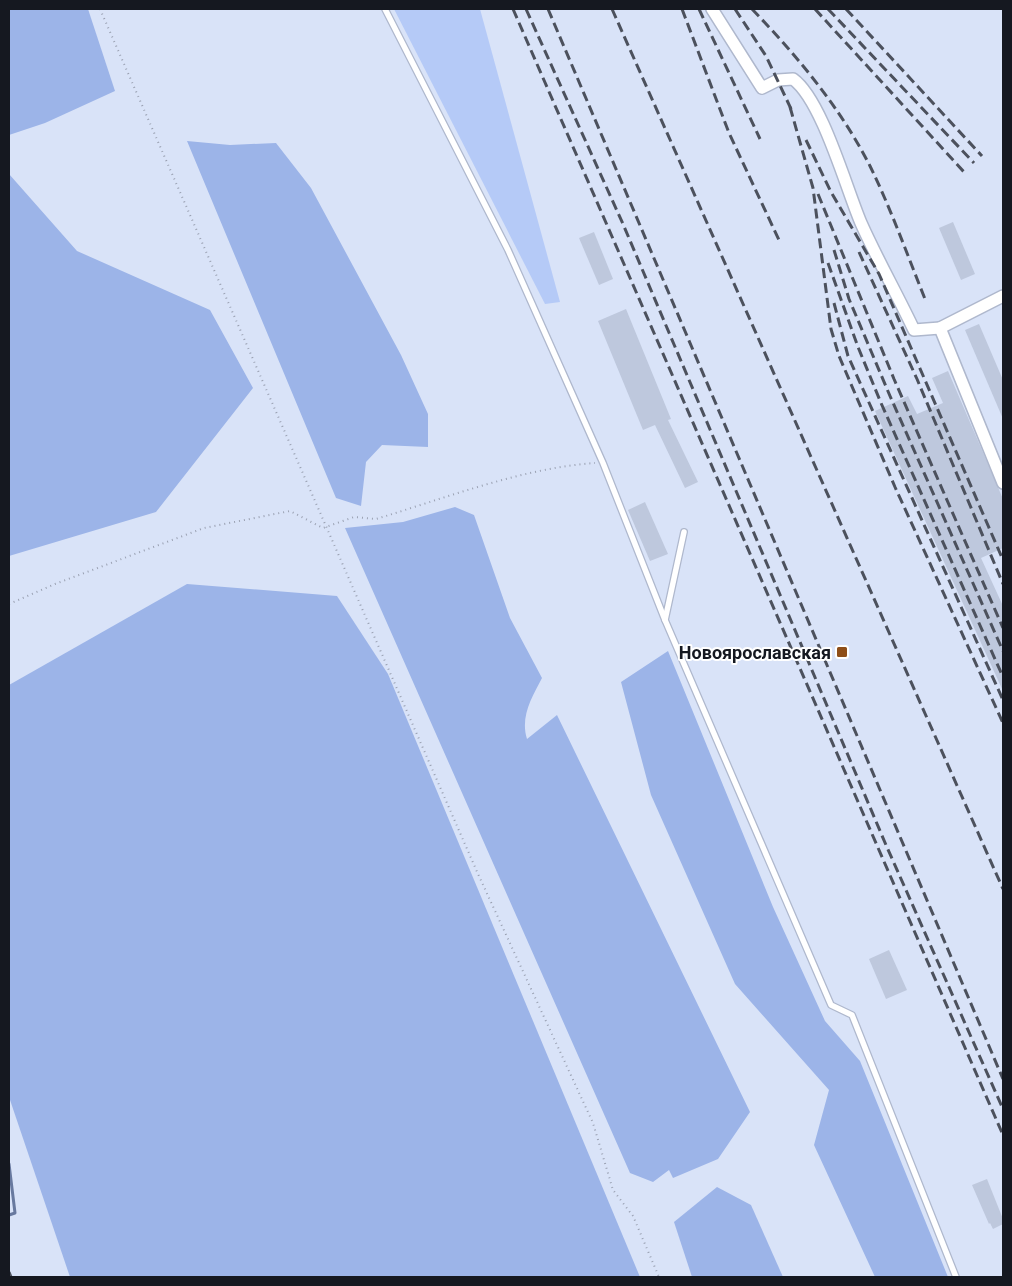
<svg xmlns="http://www.w3.org/2000/svg" width="1012" height="1286" font-family="Roboto,sans-serif">
  <rect width="100%" height="100%" fill="#d9e3f8"/>
  <polygon fill="#b5caf7" points="394,9 480,9 560,302 545,304"/>
  <g fill="#9cb4e8">
    <polygon points="9,9 88,9 115,91 45,123 9,135"/>
    <polygon points="187,141 230,145 276,143 311,188 401,355 428,414 428,447 382,445 366,462 361,506 336,498"/>
    <polygon points="9,174 77,251 210,310 253,388 156,512 9,556"/>
    <path d="M 455,507 L 474,515 L 510,618 L 542,678 C 532,697 520,717 527,739 L 557,715 L 750,1112 L 718,1159 L 673,1178 L 669,1170 L 653,1182 L 630,1173 L 345,528 L 403,522 Z"/>
    <polygon points="187,584 337,596 388,674 640,1277 70,1277 9,1097 9,685"/>
    <polygon points="668,651 773,907 825,1021 860,1061 948,1277 875,1277 814,1145 829,1090 735,984 651,795 621,682"/>
    <polygon points="717,1187 751,1205 783,1277 692,1277 674,1222"/>
  </g>
  <g fill="none" stroke-linecap="round" stroke-linejoin="round">
    <polyline stroke="#68799f" stroke-width="3" points="9,1164 15,1213 9,1215"/>
  </g>
  <g fill="#bec8dd">
    <polygon points="953,222 975,274 961,280 939,228"/>
    <polygon points="594,232 613,279 599,285 579,238"/>
    <polygon points="626,309 671,419 668,420 698,482 685,488 655,425 643,430 598,321"/>
    <polygon points="979,324 1003,380 1003,419 965,330"/>
    <polygon points="948,371 1003,499 1003,548 981,558 1003,606 1003,691 875,411 908,396 917,414 943,403 932,378"/>
    <polygon points="645,502 668,554 650,561 628,510"/>
    <polygon points="889,950 907,990 886,999 869,959"/>
    <polygon points="987,1179 1003,1219 1003,1224 993,1229 990,1223 989,1224 972,1185"/>
  </g>
  <g fill="none" stroke-linecap="round" stroke-linejoin="round">
    <defs>
      <g id="lane">
        <polyline points="385,9 508,250 603,463 665,620"/>
        <polyline points="684,532 665,620 831,1005 852,1015 956,1277"/>
      </g>
      <g id="street">
        <path d="M 712,9 L 762,88 L 778,80 L 793,79 C 822,100 846,188 861,223 C 877,259 897,294 914,330 L 940,328"/>
        <polyline points="1003,296 940,328 1003,483"/>
      </g>
    </defs>
    <use href="#lane" stroke="#afb8cd" stroke-width="8"/>
    <use href="#street" stroke="#afb8cd" stroke-width="14"/>
    <g stroke="#9aa1b2" stroke-width="2" stroke-dasharray="1 4" stroke-linecap="butt">
      <polyline points="100,9 478,874 593,1123 613,1190 633,1216 659,1277"/>
      <path d="M 9,604 L 55,584 L 204,528 L 290,511 L 323,528 L 354,517 L 376,519 C 446,498 522,468 595,463"/>
    </g>
    <use href="#lane" stroke="#fff" stroke-width="5.5"/>
    <use href="#street" stroke="#fff" stroke-width="11"/>
    <g stroke="#4c515d" stroke-width="3" stroke-dasharray="10 5" stroke-linecap="butt">
      <polyline points="513,9 1003,1135"/>
      <polyline points="526,9 623,224 886,845 1003,1109"/>
      <polyline points="548,9 1003,1079"/>
      <polyline points="612,9 1003,889"/>
      <polyline points="682,9 729,133 779,240"/>
      <polyline points="699,9 760,139"/>
      <polyline points="735,9 766,56 793,113"/>
      <path d="M 752,9 C 797,56 840,107 870,166 C 891,209 907,254 925,299"/>
      <polyline points="815,9 964,172"/>
      <polyline points="828,9 974,163"/>
      <polyline points="846,9 982,156"/>
      <polyline points="790,107 813,188 831,329 839,356 895,487 1003,723"/>
      <polyline points="806,140 831,192 879,274 1003,560"/>
      <polyline points="818,194 894,379 1003,628"/>
      <polyline points="834,250 849,299 890,396 1003,651"/>
      <polyline points="859,252 917,379 1003,584"/>
      <polyline points="828,263 858,347 881,403 1003,677"/>
      <polyline points="834,303 848,356 1003,700"/>
      <polyline points="9,1272 11,1277"/>
    </g>
  </g>
  <rect fill="#8e4e18" stroke="#fff" stroke-width="2" x="836" y="646" width="12" height="12" rx="2.5"/>
  <g text-anchor="middle" dominant-baseline="central" stroke-width="4" stroke-linejoin="round" paint-order="stroke">
    <g font-size="18" font-weight="bold" fill="#151820" stroke="#fff" text-anchor="end">
      <text x="831" y="652">Новоярославская</text>
    </g>
  </g>
  <rect width="1012" height="1286" fill="none" stroke="#151820" stroke-width="20"/>
</svg>
